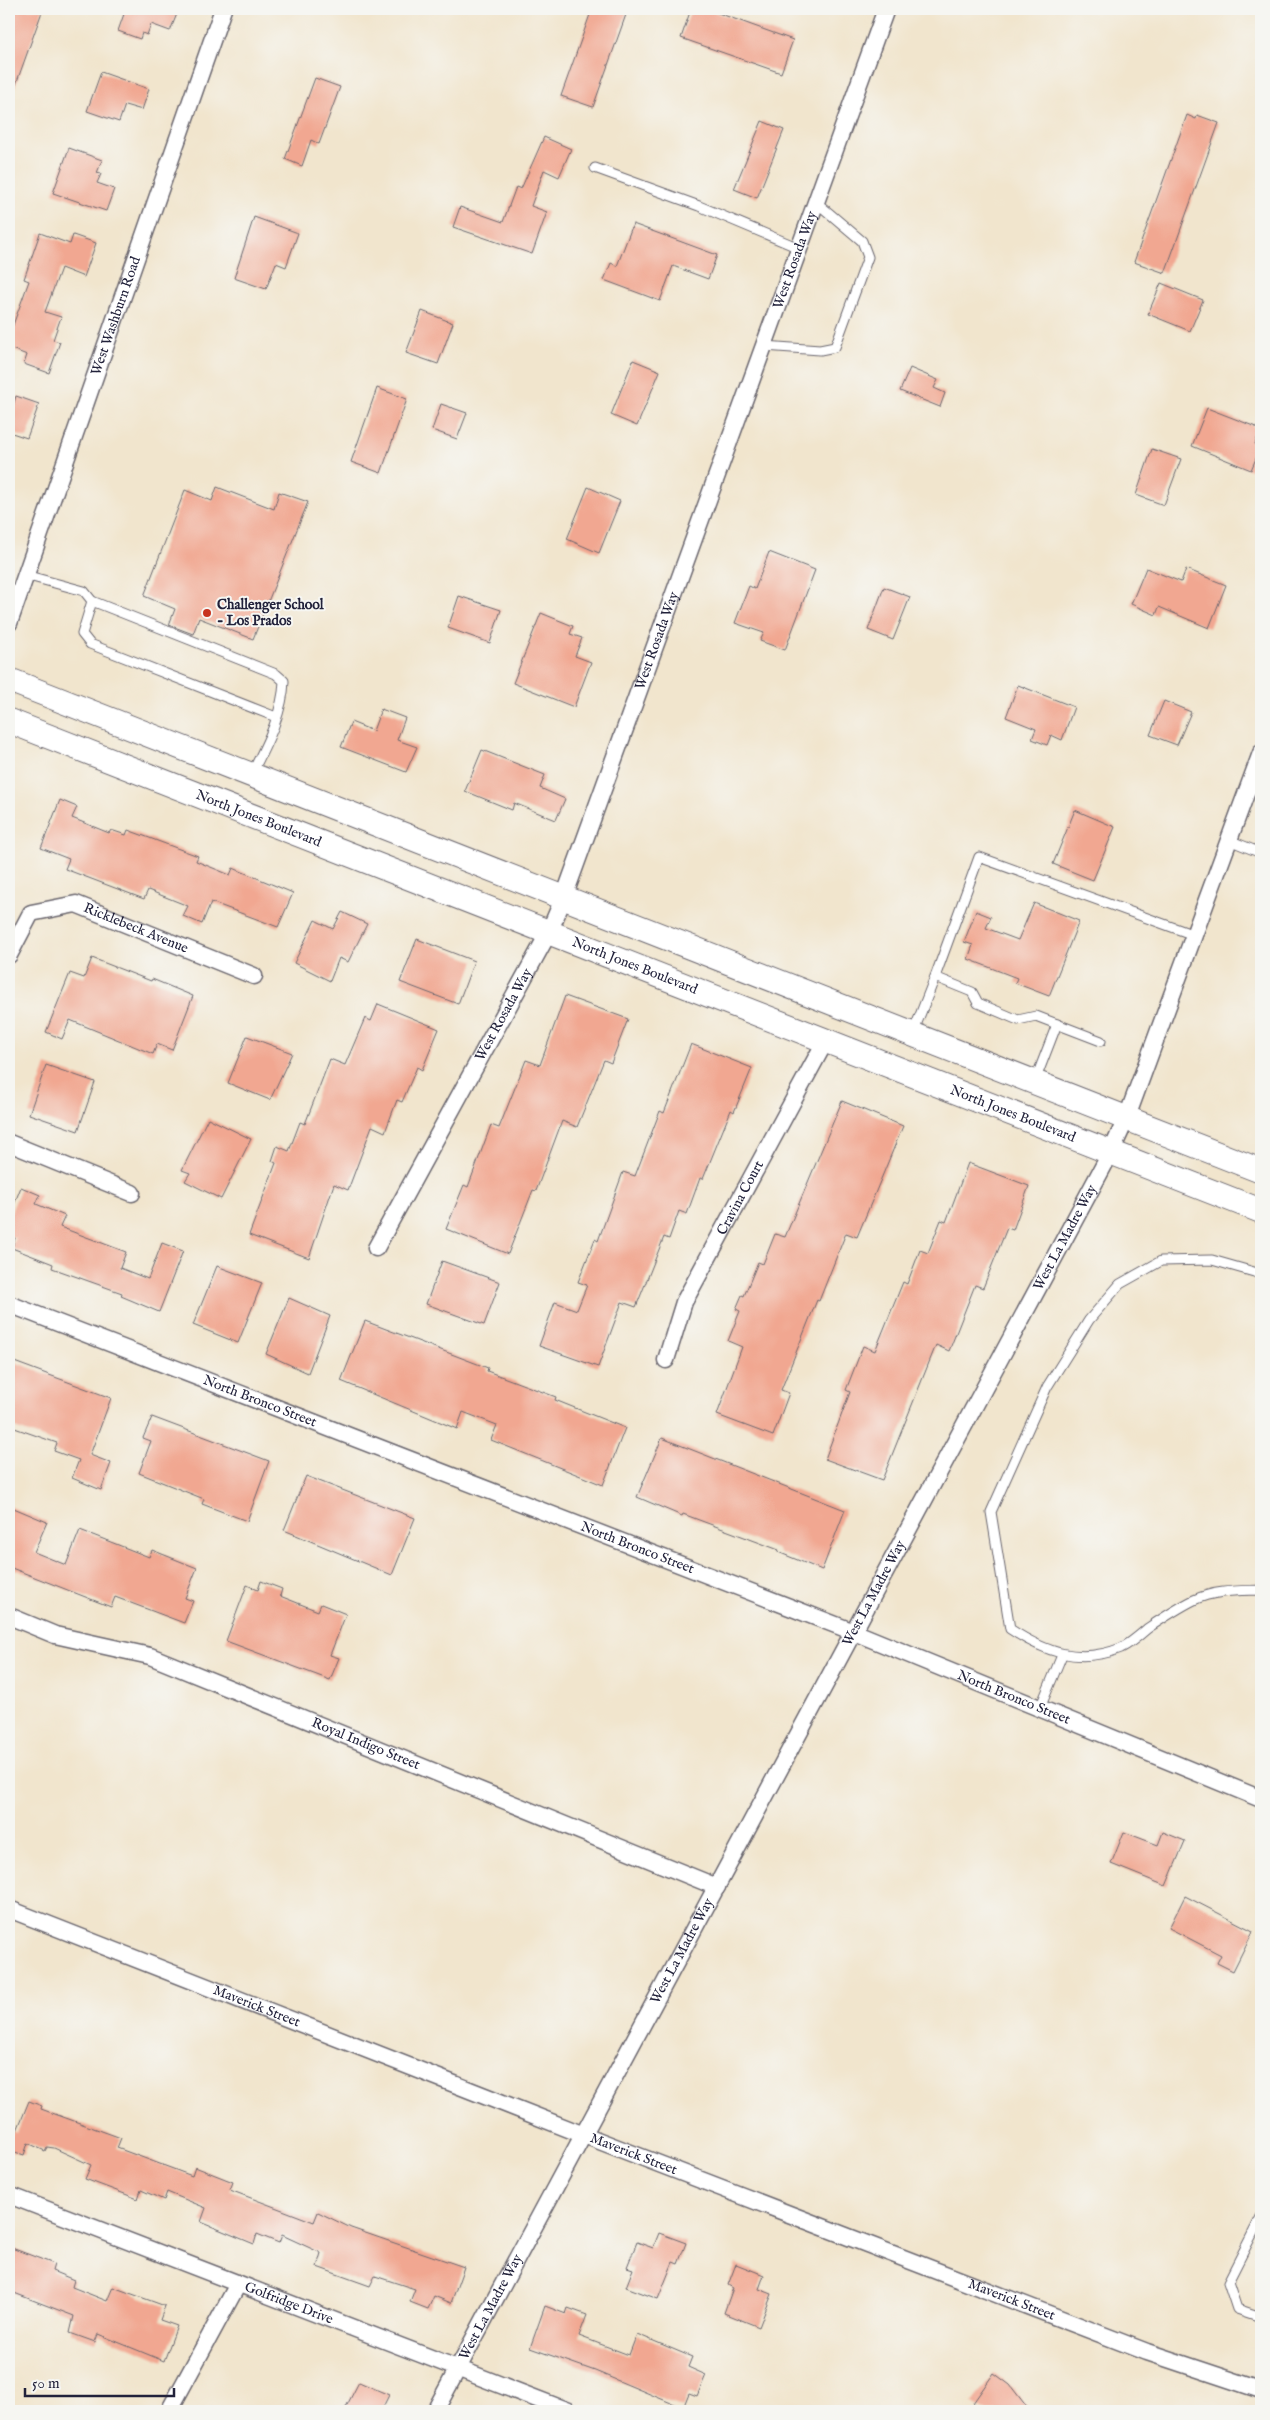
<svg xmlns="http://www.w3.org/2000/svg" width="1270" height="2420" font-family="'IM FELL English',serif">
  <rect width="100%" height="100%" fill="#f6f6f2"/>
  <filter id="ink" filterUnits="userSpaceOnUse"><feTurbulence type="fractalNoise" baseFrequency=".02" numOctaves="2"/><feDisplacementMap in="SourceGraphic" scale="10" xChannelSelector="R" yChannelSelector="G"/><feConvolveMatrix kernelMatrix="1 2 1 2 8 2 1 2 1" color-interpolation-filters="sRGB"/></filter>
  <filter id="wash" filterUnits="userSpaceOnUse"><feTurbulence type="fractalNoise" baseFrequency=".0096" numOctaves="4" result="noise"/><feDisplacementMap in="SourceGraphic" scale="20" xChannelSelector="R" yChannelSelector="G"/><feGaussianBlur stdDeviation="1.12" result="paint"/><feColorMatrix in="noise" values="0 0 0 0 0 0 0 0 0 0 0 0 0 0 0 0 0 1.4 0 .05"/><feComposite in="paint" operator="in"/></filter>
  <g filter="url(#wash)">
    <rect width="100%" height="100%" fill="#f1e5cd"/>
    <g id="blocks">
      <g fill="#f1a791">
        <polygon points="9,9 43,9 11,98 9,98"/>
        <polygon points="115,9 179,9 170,31 151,24 147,35 142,33 140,39 118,31 124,14 115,11"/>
        <polygon points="592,9 628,9 593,107 561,96"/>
        <polygon points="691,9 707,9 793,40 781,73 681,38"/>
        <polygon points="101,72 149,89 142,110 125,105 119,122 87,111"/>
        <polygon points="315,78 340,87 319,144 311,140 302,166 285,159"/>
        <polygon points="1187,115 1196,119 1197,115 1219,123 1165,273 1134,262"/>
        <polygon points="762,121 784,130 757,198 734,189"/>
        <polygon points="544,137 571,149 559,177 544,170 531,206 547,212 532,254 453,227 460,207 503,222 516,187 521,189"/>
        <polygon points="69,148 102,160 97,173 101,174 97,183 114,189 106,211 53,193"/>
        <polygon points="254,217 298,233 286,267 276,263 266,289 234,278"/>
        <polygon points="633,224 717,255 708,279 673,266 660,301 604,280 611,263 617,266"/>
        <polygon points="40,233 70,244 73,235 96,243 84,277 61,268 45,312 61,317 53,340 60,342 49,373 24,364 27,355 9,348 9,336 29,281 24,279"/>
        <polygon points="1161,283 1203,300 1190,331 1148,314"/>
        <polygon points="422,311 453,323 438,364 406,353"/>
        <polygon points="633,360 660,371 637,426 611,415"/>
        <polygon points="910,368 938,380 934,388 945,393 940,407 900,391"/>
        <polygon points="377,388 407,399 381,473 351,462"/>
        <polygon points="16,396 39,404 27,438 9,432 9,405 13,406"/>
        <polygon points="441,404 467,413 457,439 432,430"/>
        <polygon points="1207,408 1261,429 1255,444 1261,447 1251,470 1192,446"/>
        <polygon points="1152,449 1181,459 1164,505 1136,495"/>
        <polygon points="217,487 274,509 279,492 308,502 253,639 199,618 193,634 169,625 175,609 144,596 185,490 212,501"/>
        <polygon points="588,487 620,501 599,553 567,539"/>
        <polygon points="769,552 815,570 785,650 760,641 764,633 735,623 749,586 755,589"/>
        <polygon points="1146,568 1181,582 1186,569 1226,585 1209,628 1159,607 1156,615 1131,604"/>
        <polygon points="884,587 910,597 893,640 868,630"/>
        <polygon points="459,596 501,610 490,643 448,628"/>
        <polygon points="541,613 573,626 570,634 582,638 575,656 591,662 574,707 513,683"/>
        <polygon points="1018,685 1074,707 1062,740 1051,735 1047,745 1032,739 1036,729 1006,717"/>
        <polygon points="1164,701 1191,712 1177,745 1150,735"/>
        <polygon points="381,709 405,718 397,740 417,747 406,772 341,747 351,722 373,731"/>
        <polygon points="482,750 545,775 540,788 565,799 556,820 514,803 512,810 465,791"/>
        <polygon points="60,800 77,807 72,818 109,833 111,830 126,835 128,830 198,856 196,861 230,875 233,868 293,893 278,927 211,902 202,924 183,916 188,906 148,890 144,899 65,869 69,859 41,848"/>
        <polygon points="1075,810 1115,827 1093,880 1053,864"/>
        <polygon points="1034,903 1079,921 1049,996 1015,983 1017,978 968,959 973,945 964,942 976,911 991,917 986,928 1018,940"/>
        <polygon points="342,912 367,924 348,962 339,958 330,981 294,963 315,920 333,929"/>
        <polygon points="417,939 474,961 458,1004 400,982"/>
        <polygon points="92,958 151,981 152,979 193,996 172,1050 157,1044 153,1054 70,1020 62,1039 46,1032 70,973 84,978"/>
        <polygon points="565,996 628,1019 611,1063 604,1060 577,1127 562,1121 536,1191 533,1190 508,1254 446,1229 464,1185 468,1187 491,1125 499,1128 526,1060 540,1065"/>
        <polygon points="378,1004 439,1029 422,1070 417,1067 402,1102 397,1100 385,1132 372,1126 348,1190 334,1184 309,1258 249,1235 276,1163 272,1161 277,1146 289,1151 300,1122 305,1124 330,1059 345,1065 365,1018 371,1021"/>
        <polygon points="247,1036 292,1053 270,1100 228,1083"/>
        <polygon points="691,1044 752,1068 734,1112 731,1110 703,1179 700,1178 687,1214 679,1211 669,1239 664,1237 636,1307 622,1302 598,1367 539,1346 555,1302 577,1310 587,1285 578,1282 595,1239 598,1241 623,1172 635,1176 660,1111 664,1113"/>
        <polygon points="46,1065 95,1082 78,1131 29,1114"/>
        <polygon points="842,1101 903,1126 857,1237 846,1233 819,1301 817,1300 781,1390 789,1393 773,1436 717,1415 742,1347 728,1341 740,1311 736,1309 742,1295 744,1296 758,1262 763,1264 775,1234 785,1237"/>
        <polygon points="208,1118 251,1139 221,1199 185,1181 190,1173 182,1170"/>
        <polygon points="968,1163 1029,1186 1013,1230 1007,1228 983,1288 975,1285 949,1351 936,1345 882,1480 825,1459 850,1392 846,1390 863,1346 875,1351 903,1282 907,1284 920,1250 928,1253 941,1220 946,1222"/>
        <polygon points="21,1187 40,1195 36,1204 65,1216 60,1227 126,1252 120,1268 148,1279 162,1243 183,1251 159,1312 121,1296 122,1293 52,1268 53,1264 12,1248 15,1238 9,1236 9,1217"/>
        <polygon points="442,1261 500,1282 484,1325 426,1304"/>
        <polygon points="217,1266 262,1283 238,1343 193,1325"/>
        <polygon points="289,1298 330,1316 308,1373 266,1354"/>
        <polygon points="365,1321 488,1368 487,1371 556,1397 555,1400 625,1428 603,1485 491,1440 497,1425 463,1412 457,1429 341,1381"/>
        <polygon points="9,1360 111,1398 90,1455 111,1463 101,1490 72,1478 79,1460 54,1451 57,1443 9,1426"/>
        <polygon points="152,1417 269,1461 247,1521 202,1504 204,1499 139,1473 151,1441 143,1438"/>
        <polygon points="662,1438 845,1510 822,1570 778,1552 779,1550 683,1514 682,1516 637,1497"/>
        <polygon points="306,1476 415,1518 392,1575 284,1530"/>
        <polygon points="9,1506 47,1522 34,1552 66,1565 80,1530 149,1557 152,1550 197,1568 185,1598 193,1601 184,1623 115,1597 111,1607 9,1567"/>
        <polygon points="261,1581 282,1589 280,1596 318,1611 321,1604 346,1614 330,1655 339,1658 330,1680 226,1641 247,1585 258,1590"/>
        <polygon points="1124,1832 1158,1845 1163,1832 1185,1841 1166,1886 1111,1864"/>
        <polygon points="1185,1896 1253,1931 1233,1971 1217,1963 1221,1955 1169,1928"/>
        <polygon points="29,2101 42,2106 41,2109 121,2138 117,2148 192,2176 195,2167 233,2182 230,2190 314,2222 318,2212 351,2228 464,2267 451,2303 434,2296 428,2309 410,2302 415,2289 375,2276 370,2286 317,2267 321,2253 282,2235 279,2243 257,2234 254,2244 201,2222 206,2208 167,2192 164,2200 141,2190 138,2199 85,2179 91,2165 54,2148 47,2147 45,2151 28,2143 24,2155 9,2150 9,2142 13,2131 16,2133"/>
        <polygon points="659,2233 686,2243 678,2264 673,2262 658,2299 626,2287 633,2269 627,2267 637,2242 653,2248"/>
        <polygon points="9,2247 54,2264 52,2271 74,2280 72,2287 107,2301 113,2287 165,2306 160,2320 177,2326 164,2361 98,2334 95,2342 70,2333 74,2316 9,2291"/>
        <polygon points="736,2264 764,2275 759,2289 772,2294 759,2327 724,2313 733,2288 728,2285"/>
        <polygon points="545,2306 566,2314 568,2308 587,2315 579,2336 629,2355 637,2334 692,2357 688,2367 706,2375 697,2396 689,2393 683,2408 595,2371 530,2348"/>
        <polygon points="994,2373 1010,2385 1030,2411 984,2411 973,2403"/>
        <polygon points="359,2382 389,2395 381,2411 344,2411"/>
      </g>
    </g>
  </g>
  <g filter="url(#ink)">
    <use href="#blocks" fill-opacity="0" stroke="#6a666e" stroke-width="1"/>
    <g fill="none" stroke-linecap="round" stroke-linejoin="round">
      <defs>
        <g id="lane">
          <polyline points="595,168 699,206 799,248"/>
          <polyline points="764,346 820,350 835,347 868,257 862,241 816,202"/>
          <polyline points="25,575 84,591 92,601"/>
          <path d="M 252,773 C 266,745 283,713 284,681 L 276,674 L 92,601 L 82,634 L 90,644 L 276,717"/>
          <polyline points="1229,840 1261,853"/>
          <polyline points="935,977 979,857 1194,935"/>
          <polyline points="913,1033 935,977 972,992 978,1003 1018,1020 1036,1016 1101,1041"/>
          <polyline points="1035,1081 1057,1024"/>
          <path d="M 1261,1274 L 1212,1260 L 1161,1261 L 1120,1284 L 1089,1320 L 1047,1387 L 991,1512 L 1010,1629 C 1045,1652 1079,1665 1121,1648 C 1130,1644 1140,1635 1148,1628 C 1163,1618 1178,1608 1194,1600 C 1215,1590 1239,1591 1261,1590"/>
          <polyline points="1040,1708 1062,1655"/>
          <polyline points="1261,2217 1228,2282 1237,2309 1261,2317"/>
        </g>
        <g id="street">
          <path id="s1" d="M 9,623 L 223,9"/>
          <path id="s2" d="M 9,955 L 31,913 L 76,904 L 254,976"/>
          <polyline points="9,1143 132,1193"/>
          <path id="s3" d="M 376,1248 L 549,932 L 564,897 L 886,9"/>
          <path id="s4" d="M 9,1304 L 854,1632 L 1261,1799"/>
          <path id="s5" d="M 666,1360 L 684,1302 L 826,1040"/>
          <path id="s6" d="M 9,1616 L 55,1635 L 150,1656 L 717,1887"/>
          <path id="s7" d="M 9,1909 L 584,2135 L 1147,2352 L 1261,2390"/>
          <path id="s8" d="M 9,2195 L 568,2411"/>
          <polyline points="169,2411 238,2284"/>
          <path id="s9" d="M 435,2411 L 1111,1152 L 1127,1117 L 1261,753"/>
        </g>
        <g id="secondary">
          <polyline points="9,680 1261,1171"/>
          <path id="s10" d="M 9,721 L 1261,1211"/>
        </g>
      </defs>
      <use href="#lane" stroke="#6a666e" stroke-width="11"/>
      <use href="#street" stroke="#6a666e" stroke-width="19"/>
      <use href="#secondary" stroke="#6a666e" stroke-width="26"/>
      <use href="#lane" stroke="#fff" stroke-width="9"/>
      <use href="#street" stroke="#fff" stroke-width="16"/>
      <use href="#secondary" stroke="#fff" stroke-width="24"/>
    </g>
  </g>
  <circle fill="#c8321e" stroke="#f6f6f2" stroke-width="2" cx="207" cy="613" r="5"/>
  <g text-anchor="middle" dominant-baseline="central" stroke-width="4" stroke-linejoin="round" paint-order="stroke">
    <g font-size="14" fill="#22223b" stroke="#f6f6f2">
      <text stroke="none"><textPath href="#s3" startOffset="1076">West Rosada Way</textPath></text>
      <text stroke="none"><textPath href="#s1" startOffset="325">West Washburn Road</textPath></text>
      <text stroke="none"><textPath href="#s3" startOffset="671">West Rosada Way</textPath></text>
      <text stroke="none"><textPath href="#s10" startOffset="268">North Jones Boulevard</textPath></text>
      <text stroke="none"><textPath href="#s2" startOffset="158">Ricklebeck Avenue</textPath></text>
      <text stroke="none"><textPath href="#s10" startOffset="672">North Jones Boulevard</textPath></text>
      <text stroke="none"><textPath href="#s3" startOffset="266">West Rosada Way</textPath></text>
      <text stroke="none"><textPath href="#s10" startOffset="1078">North Jones Boulevard</textPath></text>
      <text stroke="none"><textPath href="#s5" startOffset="179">Cravina Court</textPath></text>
      <text stroke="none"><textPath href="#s9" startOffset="1332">West La Madre Way</textPath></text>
      <text stroke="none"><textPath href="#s4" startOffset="269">North Bronco Street</textPath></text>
      <text stroke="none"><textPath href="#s4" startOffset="674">North Bronco Street</textPath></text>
      <text stroke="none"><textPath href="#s9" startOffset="928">West La Madre Way</textPath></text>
      <text stroke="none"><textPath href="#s4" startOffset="1079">North Bronco Street</textPath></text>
      <text stroke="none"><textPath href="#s6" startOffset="380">Royal Indigo Street</textPath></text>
      <text stroke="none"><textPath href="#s9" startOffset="522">West La Madre Way</textPath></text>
      <text stroke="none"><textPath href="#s7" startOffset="266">Maverick Street</textPath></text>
      <text stroke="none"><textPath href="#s7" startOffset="671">Maverick Street</textPath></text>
      <text stroke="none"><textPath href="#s7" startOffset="1076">Maverick Street</textPath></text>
      <text stroke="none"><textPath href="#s8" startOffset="300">Golfridge Drive</textPath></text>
      <text stroke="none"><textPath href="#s9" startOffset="118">West La Madre Way</textPath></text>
    </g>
    <g font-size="14" font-weight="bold" fill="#22223b" stroke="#f6f6f2" text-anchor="start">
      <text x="217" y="605">Challenger School<tspan x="217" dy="16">- Los Prados</tspan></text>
    </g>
  </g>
  <rect width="1270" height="2420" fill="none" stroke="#f6f6f2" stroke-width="30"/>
  <path d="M25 2388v8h149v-8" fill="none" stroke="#22223b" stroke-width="2.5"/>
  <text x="32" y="2388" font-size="15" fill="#22223b" stroke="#f6f6f2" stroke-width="4" paint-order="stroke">50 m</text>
</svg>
